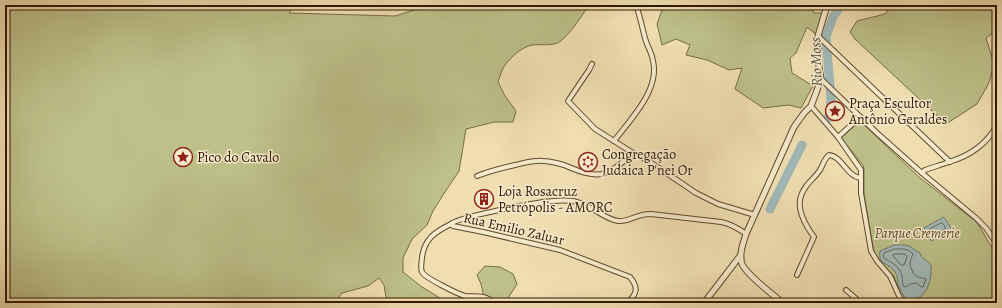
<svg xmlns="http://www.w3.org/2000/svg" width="1002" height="308" font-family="Alegreya,serif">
  <rect width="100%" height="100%" fill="#f0deb1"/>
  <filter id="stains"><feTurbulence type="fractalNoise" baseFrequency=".005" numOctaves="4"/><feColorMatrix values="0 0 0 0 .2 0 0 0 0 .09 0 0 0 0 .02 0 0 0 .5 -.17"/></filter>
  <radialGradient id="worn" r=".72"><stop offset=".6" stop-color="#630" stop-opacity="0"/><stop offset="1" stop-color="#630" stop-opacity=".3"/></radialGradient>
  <g fill="#bdc089" stroke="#766c46">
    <path d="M 5,5 L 294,5 L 289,13 L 395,16 L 430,5 L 589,5 C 583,14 567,39 557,43 C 549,46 540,44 532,45 C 522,47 512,56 505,65 C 502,69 500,76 498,82 L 505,96 L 516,111 L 513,122 L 494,122 L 466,129 L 459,171 L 443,195 L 433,211 L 427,225 L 412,239 L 403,258 L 403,272 L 422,287 L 448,303 L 389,303 L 386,297 L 384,285 L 379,278 L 368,286 L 342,293 L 334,303 L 5,303 Z"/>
    <polygon points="663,5 811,5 814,13 823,13 817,35 807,27 796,53 790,58 792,73 813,86 801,108 789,105 763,108 735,89 742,68 729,70 707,60 686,55 690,45 676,39 662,45 657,24 663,7"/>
    <polygon points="892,5 997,5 997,30 986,38 994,64 989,83 977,104 946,124 855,39 850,32 857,21 885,14"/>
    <polygon points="860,121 919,177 974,220 978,224 997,256 997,303 905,303 900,293 894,276 880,262 874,253 864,194 864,170 863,165 841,138"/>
    <polygon points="485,266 500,267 513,274 517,284 508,298 506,303 480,303 485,301 481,284 477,275"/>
  </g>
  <g fill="#a1b9b8" stroke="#747970">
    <polygon points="944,217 952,230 931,241 924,228"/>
    <path d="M 894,245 C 900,245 906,244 911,247 C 914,249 916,251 920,253 C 921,259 926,259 930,264 C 932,266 931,270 931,273 C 930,287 923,301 907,301 C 904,296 899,289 898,284 C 897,279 898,276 895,272 C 887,261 878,266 880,251 Z"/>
  </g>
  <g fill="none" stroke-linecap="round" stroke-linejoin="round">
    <g stroke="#68685e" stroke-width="1">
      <polygon points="942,223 945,226 945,229 934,235 932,235 930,231 930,229"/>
      <path d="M 895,249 C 902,249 908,248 913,254 C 912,257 910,260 910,264 C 910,266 911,268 912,270 C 915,278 919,277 926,279 L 923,287 L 921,287 C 916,281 911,283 906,287 L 903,286 C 902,282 903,277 901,273 C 898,265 890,262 883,257 L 884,253 Z"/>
      <polygon points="895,254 904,254 906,255 907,257 904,265 901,265 894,257 893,255"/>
    </g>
    <g stroke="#a1b9b8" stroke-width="9">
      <polyline points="826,121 830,115 831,99 826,37 833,17 841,5"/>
      <polyline points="770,209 802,145"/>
    </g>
    <defs>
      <g id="minor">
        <polyline points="818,36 950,162"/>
        <polyline points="592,64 589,70 568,101 595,129 633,153 647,160 696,193 718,204 755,215"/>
        <polyline points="821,79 877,133 922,173 976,218 986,228 997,244"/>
        <polyline points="811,106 838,137 861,170 861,193 871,251 877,261 890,276 900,298 904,303"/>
        <polyline points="838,137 860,117"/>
        <path d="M 614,141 C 630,120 660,90 653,61 C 652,53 647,46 645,38 C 642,27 640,16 636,5"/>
        <path d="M 922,173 L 925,170 C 933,167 941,165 949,162 C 969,156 987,144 997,125"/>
        <path d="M 477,176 C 490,171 502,168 515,165 C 524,163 534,160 543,161 C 550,161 557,163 564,165 C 576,170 593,178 606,173 C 616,169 625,160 633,153"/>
        <path d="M 451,224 C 435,232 425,238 422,257 C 422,261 420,268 422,272 C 425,278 458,294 465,296 C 476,297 485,294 494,303"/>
        <path d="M 797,275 L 814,237 C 806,226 796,210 801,196 C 802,192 805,188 807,185 C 811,180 816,176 820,170 C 823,165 824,159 829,155 C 842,156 847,177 861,178"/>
        <polyline points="846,290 861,303"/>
        <path d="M 627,303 C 637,294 639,288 630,277 L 560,250 L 483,232 L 453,226 L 451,224 C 458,217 529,204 543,202 C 554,201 566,199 577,202 C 591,205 604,219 618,221 C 627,222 633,217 642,215 C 645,214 648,214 651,214 L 721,222 C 731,224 738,228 746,234"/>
      </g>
      <g id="tertiary">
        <polyline points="704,303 740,256"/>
        <path d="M 783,303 C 773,295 746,274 742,264 C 741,262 741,260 741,258 C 740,250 744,241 746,234 L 794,127 L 804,113 L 811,106 L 816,93 L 821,79 L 819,67 L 818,36 L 826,9 L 829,5"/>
      </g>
    </defs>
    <use href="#minor" stroke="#604a2e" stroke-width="6"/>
    <use href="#tertiary" stroke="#604a2e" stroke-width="7"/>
    <use href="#minor" stroke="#f5eacc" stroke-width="4"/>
    <use href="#tertiary" stroke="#f5eacc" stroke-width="5"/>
  </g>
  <defs>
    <symbol id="sight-ring" viewBox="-11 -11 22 22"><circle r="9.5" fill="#f5eacc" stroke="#8f2418" stroke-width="1.5"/><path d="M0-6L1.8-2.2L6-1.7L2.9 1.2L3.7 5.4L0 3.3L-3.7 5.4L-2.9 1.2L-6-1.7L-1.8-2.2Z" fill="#8f2418"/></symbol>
    <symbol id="synagogue-ring" viewBox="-11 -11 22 22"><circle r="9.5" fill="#f5eacc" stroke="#8f2418" stroke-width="1.5"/><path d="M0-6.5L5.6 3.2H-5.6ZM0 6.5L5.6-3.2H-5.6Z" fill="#8f2418"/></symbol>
    <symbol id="building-ring" viewBox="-11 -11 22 22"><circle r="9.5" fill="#f5eacc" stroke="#8f2418" stroke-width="1.5"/><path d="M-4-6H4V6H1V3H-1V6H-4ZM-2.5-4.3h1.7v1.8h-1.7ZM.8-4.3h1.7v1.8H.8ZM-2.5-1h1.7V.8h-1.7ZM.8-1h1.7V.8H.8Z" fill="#8f2418"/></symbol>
  </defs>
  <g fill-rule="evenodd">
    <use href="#sight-ring" x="824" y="100" width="22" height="22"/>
    <use href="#sight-ring" x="172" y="146" width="22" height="22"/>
    <use href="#synagogue-ring" x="577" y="151" width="22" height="22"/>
    <use href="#building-ring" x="473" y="188" width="22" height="22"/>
  </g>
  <g text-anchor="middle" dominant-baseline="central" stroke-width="3" stroke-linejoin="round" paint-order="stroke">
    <g font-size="14" fill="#301803" stroke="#f5eacc" text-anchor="start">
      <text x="849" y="103">Praça Escultor<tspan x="849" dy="16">Antônio Geraldes</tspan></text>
      <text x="602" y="154">Congregação<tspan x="602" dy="16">Judaica P'nei Or</tspan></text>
      <text x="197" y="157">Pico do Cavalo</text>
      <text x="498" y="191">Loja Rosacruz<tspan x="498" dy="16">Petrópolis - AMORC</tspan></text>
    </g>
    <g font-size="14" fill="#301803" stroke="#f5eacc">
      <text transform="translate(514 229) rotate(13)">Rua Emilio Zaluar</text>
    </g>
    <g font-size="14" font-style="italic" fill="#5a4a2b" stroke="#f5eacc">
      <text x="917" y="233">Parque Cremerie</text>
    </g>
    <g font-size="15" font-style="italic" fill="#585042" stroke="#f5eacc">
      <text transform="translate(816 62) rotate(-92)">Rio Moss</text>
    </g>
  </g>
  <rect width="1002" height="308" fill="none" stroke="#f0deb1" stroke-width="20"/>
  <rect x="6" y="6" width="990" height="296" fill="none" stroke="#301803" stroke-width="2"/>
  <rect x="10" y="10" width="982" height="288" fill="none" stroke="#301803"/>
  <rect width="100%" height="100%" filter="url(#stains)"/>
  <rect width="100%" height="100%" fill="url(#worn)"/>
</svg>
